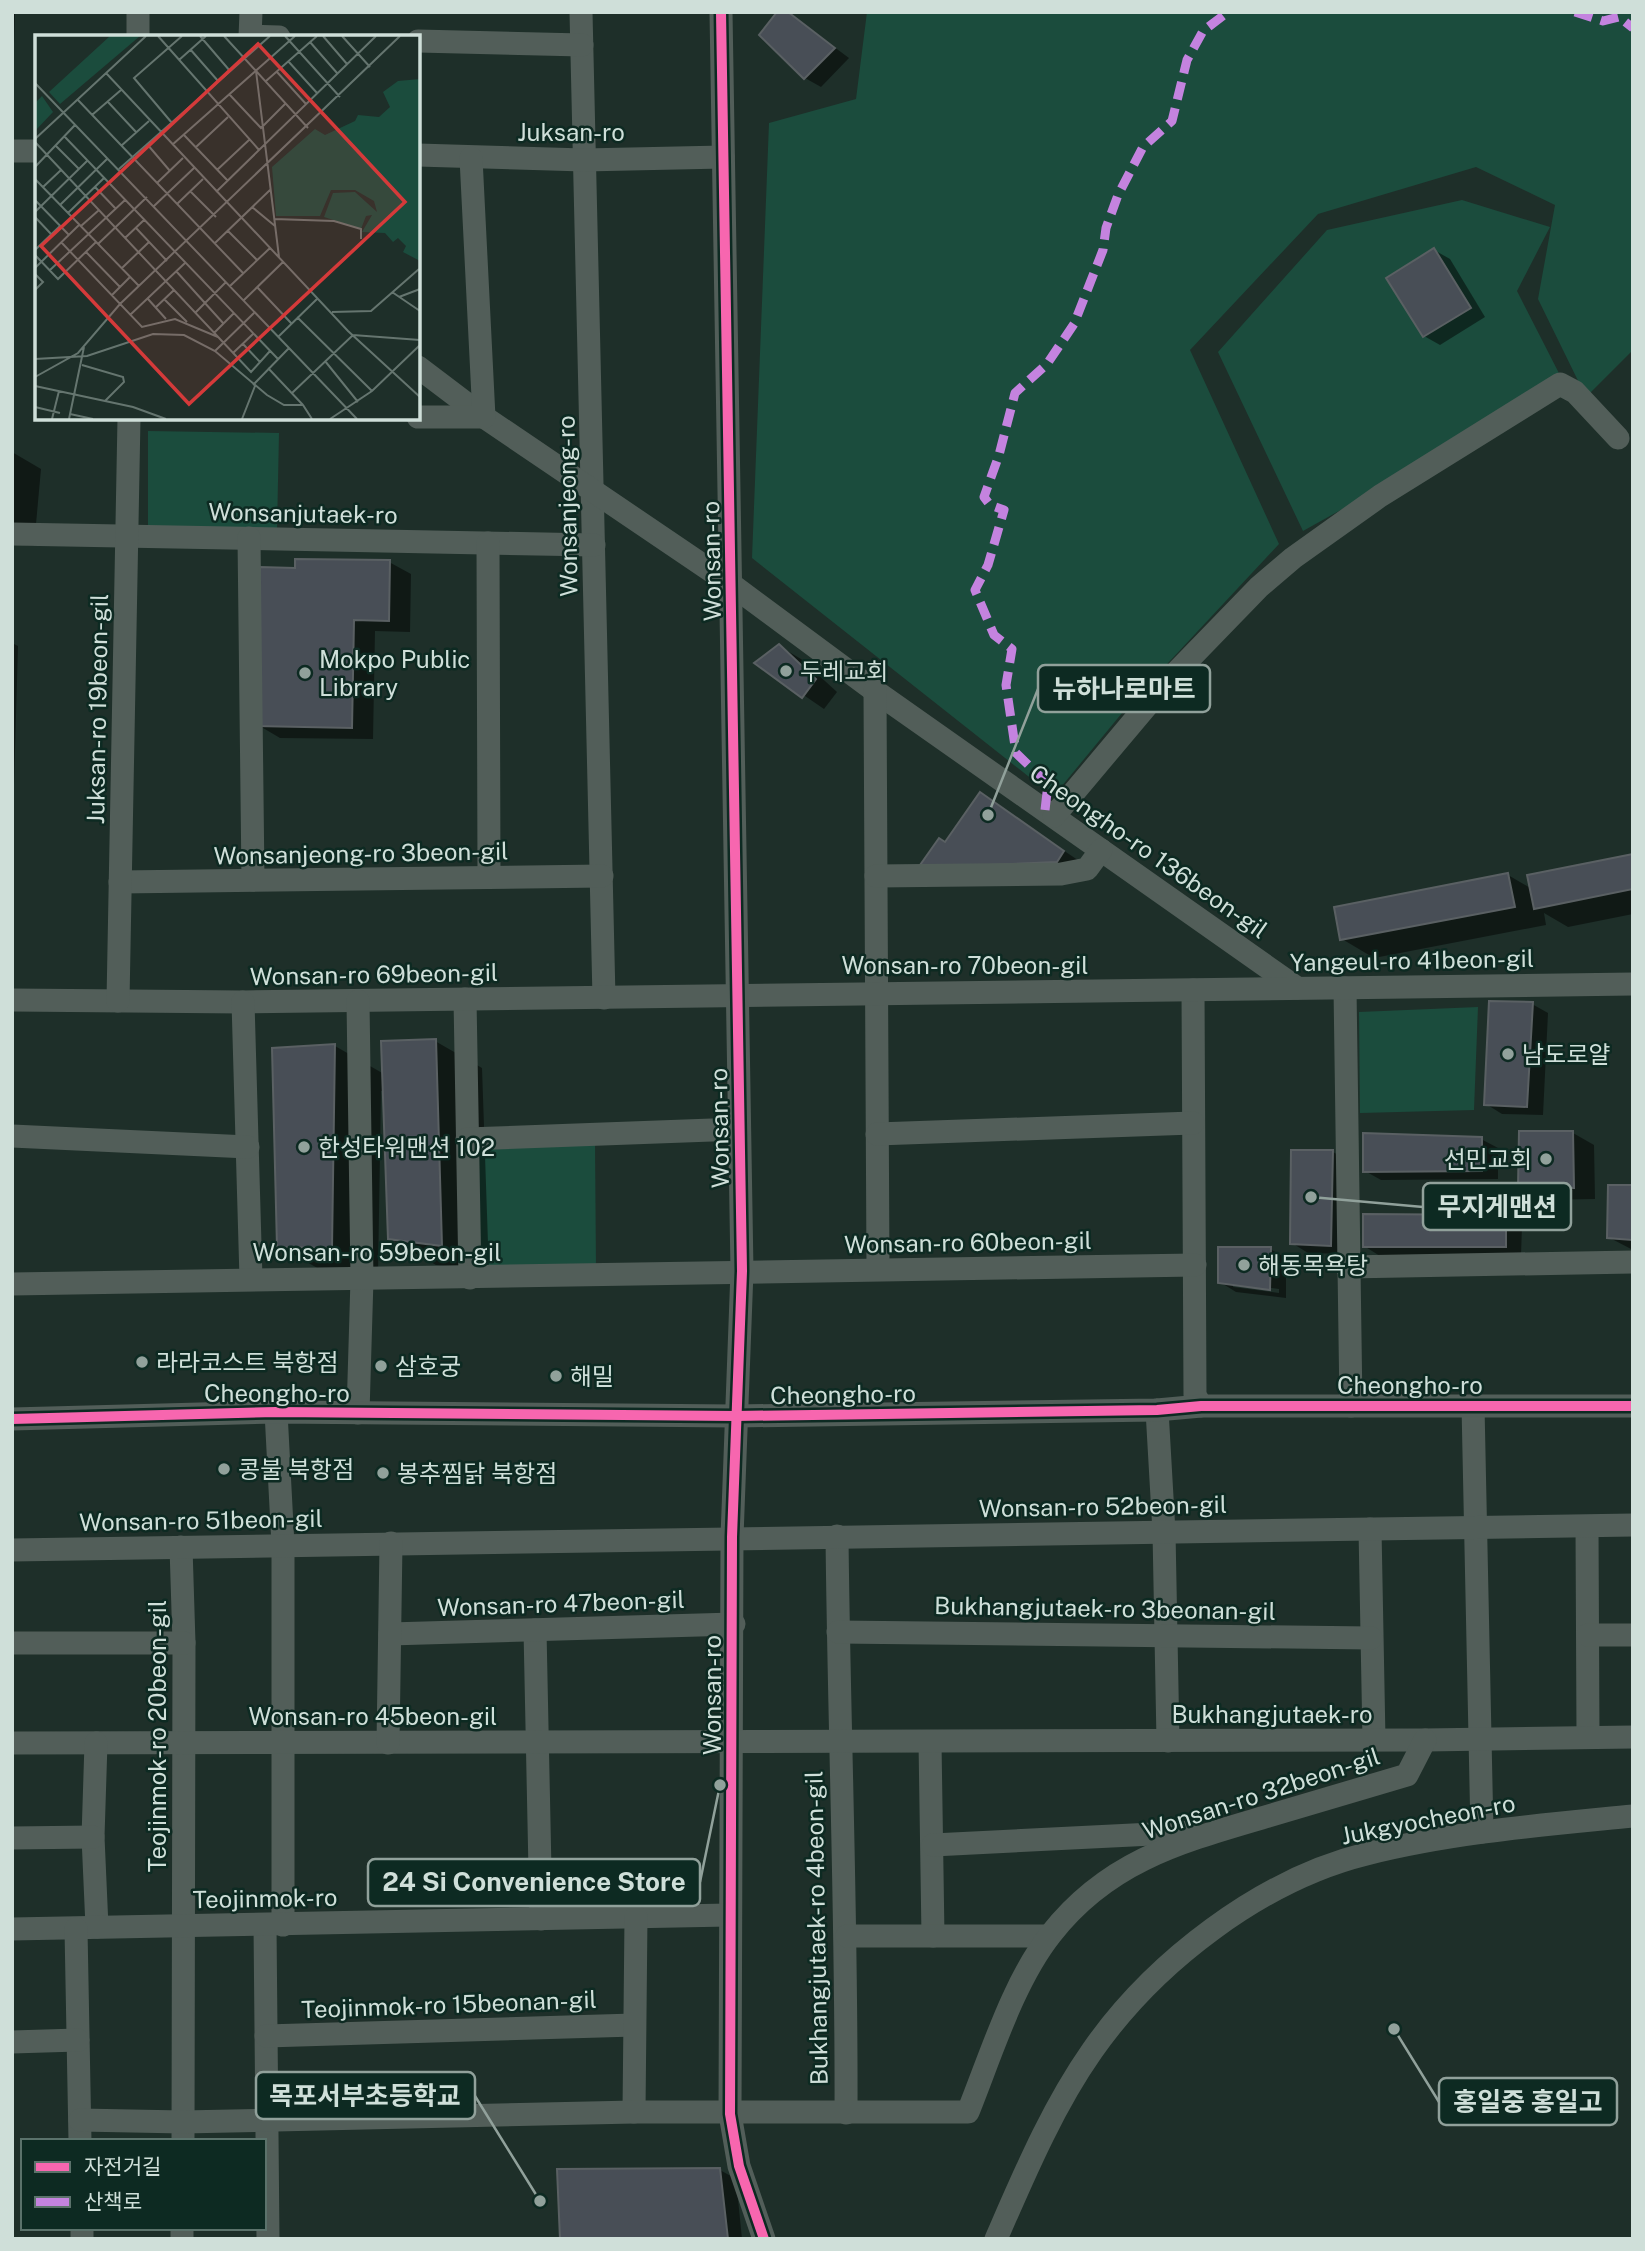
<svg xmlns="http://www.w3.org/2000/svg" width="1645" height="2251" font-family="'Public Sans','Noto Sans KR',sans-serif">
  <rect width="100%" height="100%" fill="#1e2f29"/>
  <g fill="#1b4c3d">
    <polygon points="867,12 1633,12 1633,350 1586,397 1538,299 1555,205 1476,167 1318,214 1190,350 1279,544 1127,707 1061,787 1053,791 1038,784 752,558 769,123 856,99"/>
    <polygon points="1462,200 1550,227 1517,291 1565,385 1303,531 1218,352 1327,230"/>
    <polygon points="148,431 279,433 277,529 148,527"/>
    <polygon points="1478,1007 1474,1110 1360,1113 1359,1012"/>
    <polygon points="595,1144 596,1268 484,1270 478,1262 476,1156 483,1146"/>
  </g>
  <g fill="#0007" fill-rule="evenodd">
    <polygon points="12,12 15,12 14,43 12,43"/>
    <polygon points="787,12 849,58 821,87 805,78"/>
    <polygon points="1434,250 1450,259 1485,317 1440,345 1424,336"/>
    <polygon points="12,452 41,469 34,546 12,544"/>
    <polygon points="389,562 411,574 410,632 375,631 373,739 280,738 258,725 297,570"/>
    <polygon points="12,643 18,646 13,820 12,820"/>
    <polygon points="779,646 801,659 837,692 824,709 757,663"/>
    <polygon points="981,794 1085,865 1079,873 946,844"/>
    <polygon points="1633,856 1633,914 1568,927 1544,913 1546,925 1374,958 1342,939 1508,875 1532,889"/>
    <polygon points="1532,1004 1548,1013 1543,1115 1502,1114 1486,1104"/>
    <polygon points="435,1041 482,1068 489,1272 436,1265 389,1238 384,1091 381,1091 378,1274 326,1273 279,1246 335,1046 384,1074"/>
    <polygon points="1573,1133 1594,1145 1595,1199 1542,1200 1520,1187"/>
    <polygon points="1481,1139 1498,1148 1498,1179 1381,1180 1365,1171"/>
    <polygon points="1333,1152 1349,1161 1347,1254 1308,1253 1292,1243"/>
    <polygon points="1633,1187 1633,1250 1608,1237"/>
    <polygon points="1506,1217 1522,1226 1521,1255 1380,1256 1364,1246"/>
    <path d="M 1270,1249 L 1286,1258 L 1286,1298 L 1236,1292 L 1220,1282 ZM 1233,1283 L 1279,1289 L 1279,1293 L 1233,1287 Z"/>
    <polygon points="720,2170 736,2179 742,2239 561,2239"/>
  </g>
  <g fill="#484e56" stroke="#5a6063" stroke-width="2">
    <polygon points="777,12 788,12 835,48 804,79 759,35"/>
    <polygon points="1434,248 1471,308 1423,337 1386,278"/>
    <polygon points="295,559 390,560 389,621 354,620 352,728 256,726 260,567 295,568"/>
    <polygon points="779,644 816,679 802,698 754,663"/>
    <polygon points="980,792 1064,851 1057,862 918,868 939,838 945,842"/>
    <polygon points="1633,854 1633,889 1534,909 1527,875"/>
    <polygon points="1508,873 1515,907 1340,940 1334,907"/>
    <polygon points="1489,1001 1533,1002 1527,1107 1484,1105"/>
    <polygon points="436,1039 442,1246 388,1239 381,1041"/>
    <polygon points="335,1044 332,1248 277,1247 272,1048"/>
    <polygon points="1519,1131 1573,1131 1574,1188 1518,1188"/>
    <polygon points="1363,1133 1482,1137 1482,1171 1363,1172"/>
    <polygon points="1291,1150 1333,1150 1331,1246 1290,1244"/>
    <polygon points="1608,1185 1633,1185 1632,1240 1607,1238"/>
    <polygon points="1363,1214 1506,1215 1506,1247 1363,1247"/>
    <polygon points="1218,1247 1271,1247 1270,1290 1218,1283"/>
    <polygon points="720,2168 728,2239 560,2239 557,2169"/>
  </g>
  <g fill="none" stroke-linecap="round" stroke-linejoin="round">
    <g stroke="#525e59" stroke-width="23">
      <polyline points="581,12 604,998"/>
      <polyline points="721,12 742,1271 732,1537 730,2114 739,2166 764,2239"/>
      <polyline points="250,36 279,37"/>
      <polyline points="138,37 138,12"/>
      <polyline points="250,37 251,12"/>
      <polyline points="418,41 582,45"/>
      <polyline points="12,151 37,151"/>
      <polyline points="418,155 584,160 723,157"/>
      <polyline points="418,367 484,417 732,585 875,691 1297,988"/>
      <polyline points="418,417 484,417 471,158"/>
      <polyline points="12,534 594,545"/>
      <polyline points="249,538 253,880"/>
      <polyline points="488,543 489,877"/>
      <polyline points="875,691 878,1269"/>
      <polyline points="1054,816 1165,684 1259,587 1293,558 1380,496 1560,384 1575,392 1618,438"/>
      <polyline points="876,876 1061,874 1087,869 1101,850"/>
      <polyline points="120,882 602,876"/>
      <polyline points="1345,988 1351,1406"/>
      <polyline points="1193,990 1195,1395 1201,1406"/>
      <polyline points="465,999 470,1278"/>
      <polyline points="12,1000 243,1002 1633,984"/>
      <polyline points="118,1001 129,418"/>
      <polyline points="358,1001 362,1279 358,1413"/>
      <polyline points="243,1002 251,1279"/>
      <polyline points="877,1134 1193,1123"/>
      <polyline points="12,1136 248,1147"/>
      <polyline points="467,1139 739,1129"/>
      <polyline points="1347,1267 1633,1262"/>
      <polyline points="12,1284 1195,1265"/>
      <polyline points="1473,1406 1482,1832"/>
      <polyline points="1157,1410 1164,1532 1168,1741"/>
      <polyline points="276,1412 283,1545 283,1925"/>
      <polyline points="12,1419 276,1412 736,1416 1157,1410 1201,1406 1633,1406"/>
      <polyline points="1587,1527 1588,1737"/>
      <polyline points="1370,1529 1374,1740"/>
      <path d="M 837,1536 C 839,1728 847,1921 846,2113"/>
      <polyline points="181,1547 184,1643 183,2141"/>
      <polyline points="12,1550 1633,1525"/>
      <polyline points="535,1630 541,1919"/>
      <polyline points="838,1632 1371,1638"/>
      <polyline points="390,1634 734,1624"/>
      <polyline points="1588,1635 1633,1635"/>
      <polyline points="12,1643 184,1643"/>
      <polyline points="930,1742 933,1936"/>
      <polyline points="12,1743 1425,1740 1633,1737"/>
      <polyline points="96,1743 93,1837 97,1927"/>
      <polyline points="388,1743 391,1543"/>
      <polyline points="12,1838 93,1837"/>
      <polyline points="933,1845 1193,1832"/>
      <polyline points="265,1925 268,2239"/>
      <polyline points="12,1929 729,1915"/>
      <polyline points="76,1929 80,2141"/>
      <polyline points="847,1936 1049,1936"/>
      <polyline points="266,2036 634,2025"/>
      <polyline points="12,2042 78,2040"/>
      <polyline points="634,2112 636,1917"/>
      <path d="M 80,2120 L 183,2122 L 634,2112 L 968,2112 C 991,2055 1013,1982 1051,1934 C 1108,1861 1180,1842 1265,1817 C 1312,1803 1359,1789 1407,1775 L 1425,1740"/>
      <polyline points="82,2228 82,2239"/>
      <polyline points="182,2239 182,2228"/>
      <path d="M 996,2239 C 1024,2175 1052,2108 1092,2051 C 1154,1962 1261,1880 1366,1854 C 1453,1832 1543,1825 1633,1816"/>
    </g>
    <g stroke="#c483df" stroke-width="9" stroke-dasharray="18 9" stroke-linecap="butt">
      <polyline points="1575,12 1603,21 1619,17 1633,28"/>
      <polyline points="1045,810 1048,784 1016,753 1006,685 1012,649 994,635 975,590 988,565 1004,510 990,505 984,497 999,455 1015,393 1047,364 1074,324 1103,250 1106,228 1118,195 1143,147 1172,121 1187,60 1203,31 1228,12"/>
    </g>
    <defs>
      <g id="cycleway">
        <polyline points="721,12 742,1271 732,1537 730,2114 739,2166 764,2239"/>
        <polyline points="12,1419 276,1412 736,1416 1157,1410 1201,1406 1633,1406"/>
      </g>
    </defs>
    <use href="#cycleway" stroke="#0d2a22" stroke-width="15"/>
    <use href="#cycleway" stroke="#f766af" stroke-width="10"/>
  </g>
  <g fill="#91a19b" stroke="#0d2a22" stroke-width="2.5">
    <circle cx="786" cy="671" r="7"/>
    <circle cx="305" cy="673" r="7"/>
    <circle cx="1508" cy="1054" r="7"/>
    <circle cx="304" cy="1147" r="7"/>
    <circle cx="1546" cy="1159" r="7"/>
    <circle cx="1244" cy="1265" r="7"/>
    <circle cx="142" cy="1362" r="7"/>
    <circle cx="381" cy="1366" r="7"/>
    <circle cx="556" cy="1376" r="7"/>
    <circle cx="224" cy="1469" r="7"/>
    <circle cx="383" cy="1473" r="7"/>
  </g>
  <g text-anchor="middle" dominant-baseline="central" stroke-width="5" stroke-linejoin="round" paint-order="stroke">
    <g font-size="24" fill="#cfdfd9" stroke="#0d2a22">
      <text x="571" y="132">Juksan-ro</text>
      <text transform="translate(567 506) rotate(-91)">Wonsanjeong-ro</text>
      <text transform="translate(303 513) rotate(1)">Wonsanjutaek-ro</text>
      <text transform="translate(711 561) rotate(-91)">Wonsan-ro</text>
      <text transform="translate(97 709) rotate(-89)">Juksan-ro 19beon-gil</text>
      <text transform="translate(1149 851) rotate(35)">Cheongho-ro 136beon-gil</text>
      <text transform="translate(361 853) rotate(-1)">Wonsanjeong-ro 3beon-gil</text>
      <text transform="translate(1412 960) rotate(-1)">Yangeul-ro 41beon-gil</text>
      <text x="965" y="965">Wonsan-ro 70beon-gil</text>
      <text transform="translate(374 974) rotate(-1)">Wonsan-ro 69beon-gil</text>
      <text transform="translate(719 1128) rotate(-91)">Wonsan-ro</text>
      <text transform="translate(968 1242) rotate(-1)">Wonsan-ro 60beon-gil</text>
      <text x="377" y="1252">Wonsan-ro 59beon-gil</text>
      <text x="1410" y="1385">Cheongho-ro</text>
      <text x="277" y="1393">Cheongho-ro</text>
      <text transform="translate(843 1394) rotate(-1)">Cheongho-ro</text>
      <text transform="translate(1103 1506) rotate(-1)">Wonsan-ro 52beon-gil</text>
      <text transform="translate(201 1520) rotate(-1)">Wonsan-ro 51beon-gil</text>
      <text transform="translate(561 1603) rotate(-2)">Wonsan-ro 47beon-gil</text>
      <text transform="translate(1105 1608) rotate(1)">Bukhangjutaek-ro 3beonan-gil</text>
      <text transform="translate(712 1695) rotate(-90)">Wonsan-ro</text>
      <text x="1272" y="1714">Bukhangjutaek-ro</text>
      <text x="373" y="1716">Wonsan-ro 45beon-gil</text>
      <text transform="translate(157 1736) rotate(-90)">Teojinmok-ro 20beon-gil</text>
      <text transform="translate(1261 1793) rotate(-18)">Wonsan-ro 32beon-gil</text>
      <text transform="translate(1428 1819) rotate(-11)">Jukgyocheon-ro</text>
      <text transform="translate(265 1898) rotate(-1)">Teojinmok-ro</text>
      <text transform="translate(816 1928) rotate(-91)">Bukhangjutaek-ro 4beon-gil</text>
      <text transform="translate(449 2004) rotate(-2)">Teojinmok-ro 15beonan-gil</text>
    </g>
    <g font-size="24" fill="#cfdfd9" stroke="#0d2a22" text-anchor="start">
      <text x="319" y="659">Mokpo Public<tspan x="319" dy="28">Library</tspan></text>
      <text x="800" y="671">두레교회</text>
      <text x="1522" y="1054">남도로얄</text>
      <text x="318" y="1147">한성타워맨션 102</text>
      <text x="1532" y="1159" text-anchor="end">선민교회</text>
      <text x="1258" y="1265">해동목욕탕</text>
      <text x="156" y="1362">라라코스트 북항점</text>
      <text x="395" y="1366">삼호궁</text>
      <text x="570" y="1376">해밀</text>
      <text x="238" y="1469">콩불 북항점</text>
      <text x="397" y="1473">봉추찜닭 북항점</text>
    </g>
  </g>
  <g transform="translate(35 35)">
    <rect width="385" height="385" fill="#1e2f29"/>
    <path d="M 75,1 L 105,1 L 25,69 L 14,57 ZM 385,44 L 385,226 L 368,217 L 371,211 L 363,203 L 358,207 L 350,198 L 327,197 L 337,180 L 331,181 L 326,194 L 289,182 L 298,158 L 320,157 L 342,177 L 339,166 L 320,155 L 296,155 L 285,181 L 241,181 L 237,132 L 280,94 L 290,100 L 320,86 L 323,80 L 344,82 L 355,72 L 348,57 L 363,46 ZM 7,61 L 18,77 L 0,96 L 0,68 Z" fill="#1b4c3d"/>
    <path fill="none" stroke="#65756f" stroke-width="2" d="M 123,1 L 224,115M 165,1 L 195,36M 189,1 L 273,93M 250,1 L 305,62M 288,1 L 312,29M 307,1 L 335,32M 275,7 L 302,38M 155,14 L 183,46M 144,25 L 171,1M 253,26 L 282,58M 221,36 L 244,222M 242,37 L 271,69M 71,38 L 313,296 L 385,362M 231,46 L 282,1M 0,48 L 322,384M 194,59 L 226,93 L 250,69M 42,64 L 208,238M 73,67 L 101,97M 57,80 L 86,55M 137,88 L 99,43 L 147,1M 149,100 L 193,146M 29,101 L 243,324M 0,104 L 111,1M 0,107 L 216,337 L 235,316M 112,109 L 135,136M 20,110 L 44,134M 137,110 L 260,1M 86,111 L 114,86M 161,112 L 193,82M 0,132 L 40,90M 84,134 L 235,1M 182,135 L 214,105M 0,144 L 104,251M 122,148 L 148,123M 8,152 L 26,135M 60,152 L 81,174M 155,156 L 181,182M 181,157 L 341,1M 0,165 L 34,200M 142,169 L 168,144M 25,170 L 73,123M 119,171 L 159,133M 217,172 L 240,191M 0,177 L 52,126M 33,178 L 69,143M 0,182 L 16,199M 239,184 L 299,186 L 326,194 L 326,204M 46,191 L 64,175M 101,193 L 132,226M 192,195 L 222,225M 90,203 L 109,185M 26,207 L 107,292 L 140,284 L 183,302M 180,208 L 235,155M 63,209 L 112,162M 0,215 L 25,191M 51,217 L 85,252M 0,220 L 23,244 L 61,207M 0,233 L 44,190M 87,233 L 114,207M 15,235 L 90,165M 141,236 L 188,288M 0,239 L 8,247 L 0,255M 195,251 L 235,213M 222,252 L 256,288M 357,257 L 385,276M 77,260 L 95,242M 364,262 L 385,254M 113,264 L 131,284M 129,264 L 152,287M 209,265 L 248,227M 120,273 L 139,255M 297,277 L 336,276 L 384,234M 160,278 L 191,247M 95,280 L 150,228M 262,282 L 337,356M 179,298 L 199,278M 243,302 L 283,263M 208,309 L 225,327M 180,316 L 220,277M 198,318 L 218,299M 0,324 L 52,321 L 118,299 L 149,300 L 180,316 L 232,360 L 249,370 L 268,370 L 277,384M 290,326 L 323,367M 47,330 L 88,342 L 89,347 L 70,366M 233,333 L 268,370M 0,342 L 43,318 L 85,269 L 365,1M 218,350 L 254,313M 0,351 L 98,372 L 131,384M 257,358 L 318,300 L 385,305M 0,372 L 25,378M 35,379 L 58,384M 17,384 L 24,356M 34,384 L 49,312M 207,384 L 220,351M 295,384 L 337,356 L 385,310"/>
    <path fill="#d53a3a" fill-opacity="0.15" stroke="#d53a3a" stroke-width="3.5" d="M 223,9 L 370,167 L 154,369 L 6,211 Z"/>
    <rect width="385" height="385" fill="none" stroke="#cfdfd9" stroke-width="3.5"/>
  </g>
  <path fill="none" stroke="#91a19b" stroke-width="2.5" d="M988 815L1038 689M1311 1197L1423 1207M720 1785L700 1882M540 2201L475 2096M1394 2029L1439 2102"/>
  <g fill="#91a19b" stroke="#0d2a22" stroke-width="2.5">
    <circle cx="988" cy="815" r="7"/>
    <circle cx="1311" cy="1197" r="7"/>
    <circle cx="720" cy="1785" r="7"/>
    <circle cx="540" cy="2201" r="7"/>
    <circle cx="1394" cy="2029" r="7"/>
  </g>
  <g fill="#0d2a22" stroke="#91a19b" stroke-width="2.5">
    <rect x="1038" y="665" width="172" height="47" rx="7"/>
    <rect x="1423" y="1183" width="148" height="47" rx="7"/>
    <rect x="368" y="1859" width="332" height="47" rx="7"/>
    <rect x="256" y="2072" width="219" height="47" rx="7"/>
    <rect x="1439" y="2078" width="178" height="47" rx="7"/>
  </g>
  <g font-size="26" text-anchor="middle" font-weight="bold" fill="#cfdfd9">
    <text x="1124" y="698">뉴하나로마트</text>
    <text x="1497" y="1216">무지게맨션</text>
    <text x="534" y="1891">24 Si Convenience Store</text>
    <text x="365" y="2105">목포서부초등학교</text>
    <text x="1528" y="2111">홍일중 홍일고</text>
  </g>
  <rect width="1645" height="2251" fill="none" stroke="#cfdfd9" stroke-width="28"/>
  <rect x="21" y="2139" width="245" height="91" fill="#0d2a22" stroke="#5b726b" stroke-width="2"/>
  <rect x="35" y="2162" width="35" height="10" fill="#f766af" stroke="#5b726b" stroke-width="2"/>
  <text x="84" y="2174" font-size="21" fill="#cfdfd9">자전거길</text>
  <rect x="35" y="2197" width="35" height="10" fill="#c483df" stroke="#5b726b" stroke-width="2"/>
  <text x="84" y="2209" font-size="21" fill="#cfdfd9">산책로</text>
</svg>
